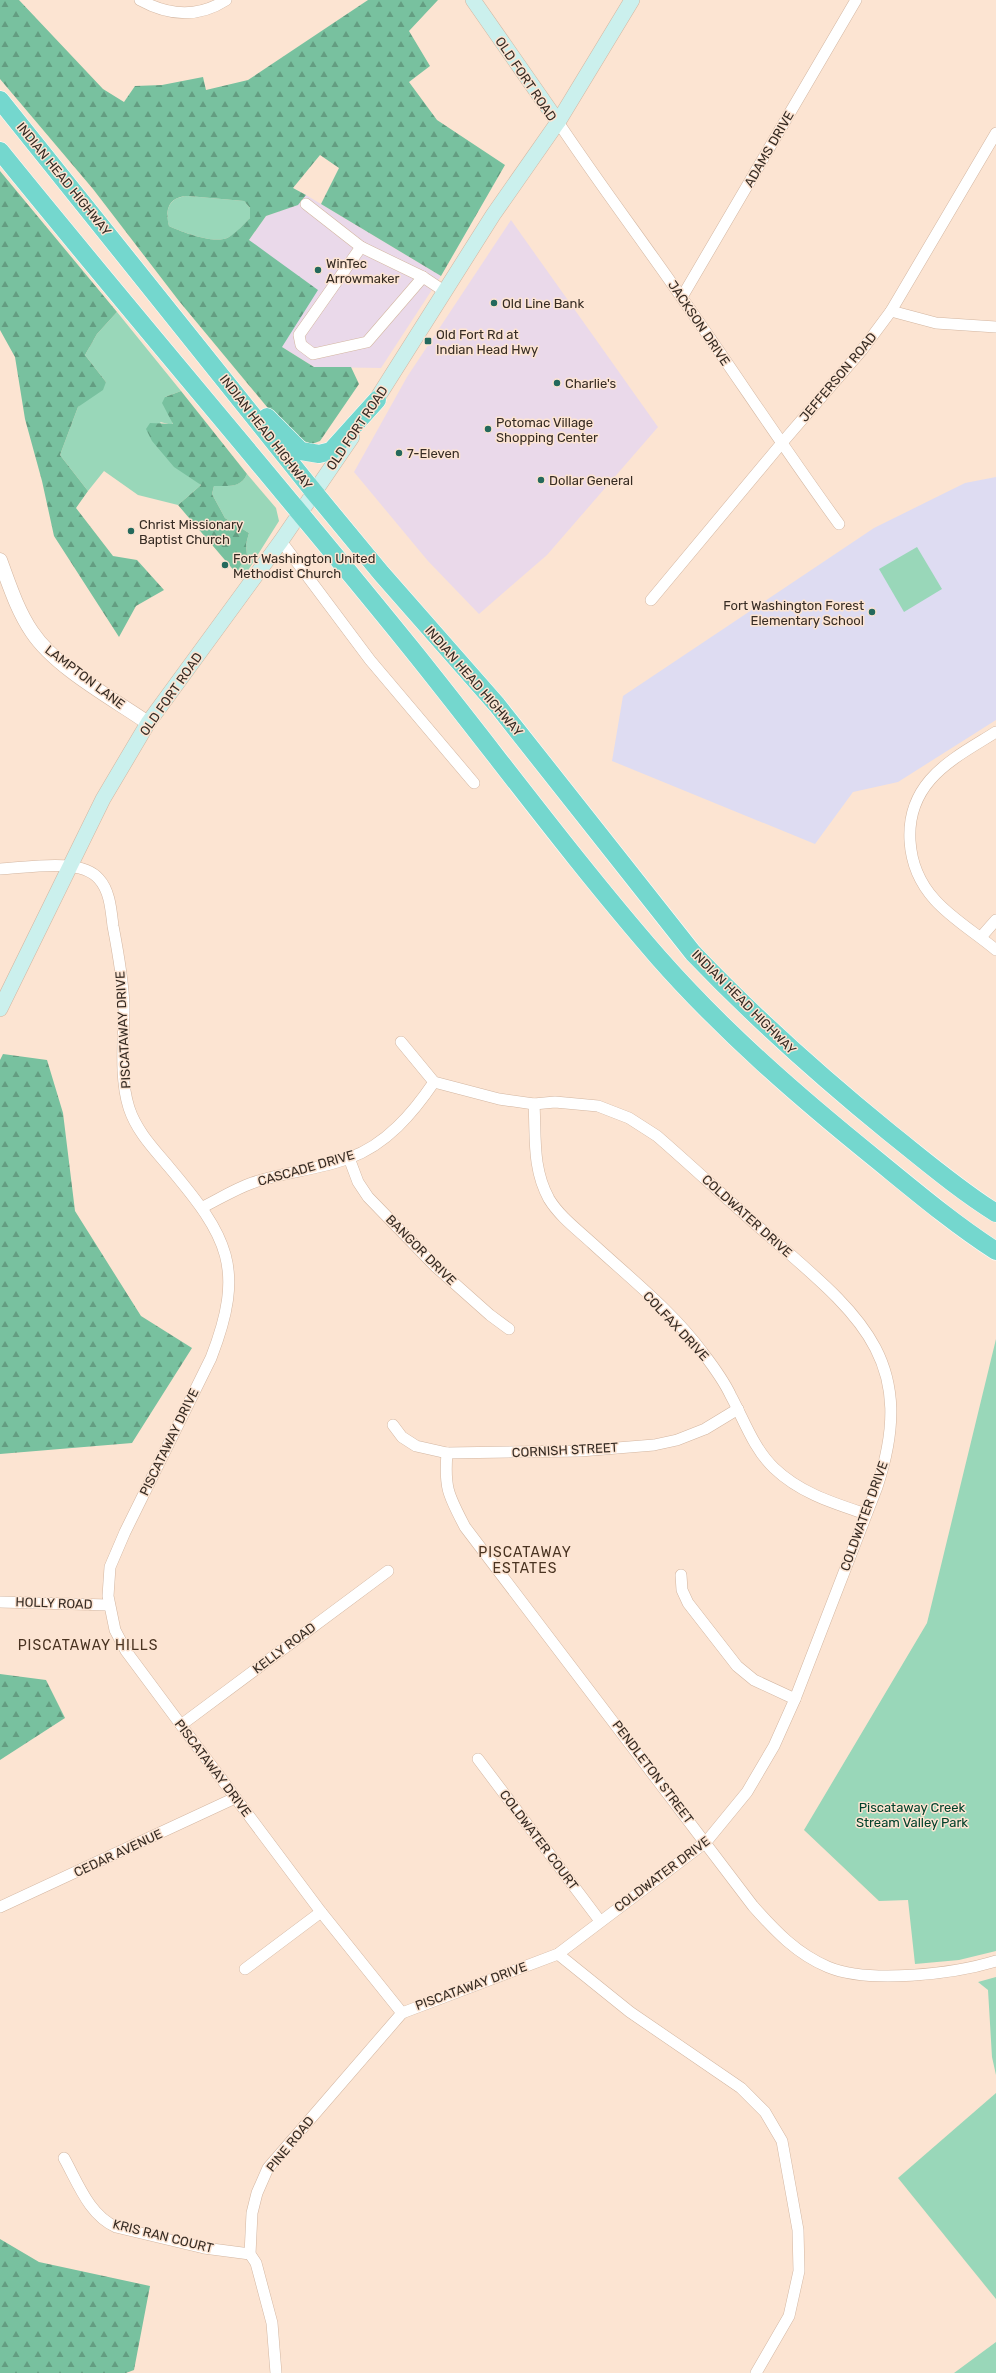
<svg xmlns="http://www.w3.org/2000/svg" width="996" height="2373" font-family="Rubik,sans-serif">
  <defs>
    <pattern id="forest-firs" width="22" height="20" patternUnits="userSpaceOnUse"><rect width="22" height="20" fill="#78c19f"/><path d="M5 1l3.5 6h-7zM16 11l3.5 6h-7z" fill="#639d81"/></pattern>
  </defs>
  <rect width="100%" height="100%" fill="#fce4d2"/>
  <g fill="#ead9ea">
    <polygon points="306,195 441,276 381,368 314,367 282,347 249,240 266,216 297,205"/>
    <polygon points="511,220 658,427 547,555 479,614 428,561 354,472 407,377"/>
  </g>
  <polygon fill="#dedcf2" points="996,477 996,720 898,782 853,792 815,844 612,761 623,696 874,528 965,483"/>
  <g fill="#99d7b9">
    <path d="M 188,196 L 244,201 L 250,208 L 250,218 C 244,224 237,233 229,237 C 215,245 182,232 169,226 C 165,210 168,197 188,196 Z"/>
    <polygon points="117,312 181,391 165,397 173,425 160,422 196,480 201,485 178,505 138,495 104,471 88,491 60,455 78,407 106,382 85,355 97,334"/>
    <path d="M 247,474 L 276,508 L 279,521 L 242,580 L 236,573 L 247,556 L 246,544 L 249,533 L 225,518 L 212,494 L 214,486 C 228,486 241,488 247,474 Z"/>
    <polygon points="917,547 942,589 904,612 879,569"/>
    <polygon points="996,1339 996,1951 959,1960 915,1964 908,1900 879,1901 804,1830 927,1623"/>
    <polygon points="996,1977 996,2075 992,2057 988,1990 978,1982"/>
    <polygon points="996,2093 996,2299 898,2178"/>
    <polygon points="996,2342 996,2373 954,2373"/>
  </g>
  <g fill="url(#forest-firs)" fill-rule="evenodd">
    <path d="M 0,0 L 19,0 L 103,89 L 124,102 L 135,86 L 162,85 L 203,77 L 206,90 L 248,80 L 368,0 L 438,0 L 409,31 L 430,66 L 409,82 L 437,120 L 505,165 L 441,276 L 321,204 L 339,168 L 320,155 L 293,188 L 306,195 L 298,205 L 266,216 L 249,240 L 318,290 L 282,347 L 314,367 L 351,367 L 359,384 L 320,441 L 312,444 L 301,440 L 272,413 L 179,301 L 93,189 L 0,79 ZM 188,196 L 244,201 L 250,208 L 250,218 C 244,224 237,232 229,237 C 215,245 182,232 169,226 C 165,210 168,197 188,196 Z"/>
    <polygon points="0,171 117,312 97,334 85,355 106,382 103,390 78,407 60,455 88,491 76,508 113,556 137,560 164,590 136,606 119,637 54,536 42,481 25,419 15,357 0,330"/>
    <path d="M 181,391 L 247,474 C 241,488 229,486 214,486 L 212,494 L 225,518 L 249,533 L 246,544 L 247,556 L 236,573 L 178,505 L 201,485 L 174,467 L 152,441 L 146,429 L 150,423 L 173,424 L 162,403 L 165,397 Z"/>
    <polygon points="3,1054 47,1060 63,1113 75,1211 141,1316 192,1348 132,1443 0,1454 0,1060"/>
    <polygon points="0,1674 46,1680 65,1718 0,1760"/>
    <polygon points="0,2239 39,2262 150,2286 134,2370 126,2373 0,2373"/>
  </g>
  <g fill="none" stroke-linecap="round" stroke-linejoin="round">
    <defs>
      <g id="minor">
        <path d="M 140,0 C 169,16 198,18 226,0"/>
        <path d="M 558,122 C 598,182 641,239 682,298 C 735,373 785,450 839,524"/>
        <polyline points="306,204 361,247 423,277 444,291"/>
        <polyline points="361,247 299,335 301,345 313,354 367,342 423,277"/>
        <polyline points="682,297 856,0"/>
        <polyline points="891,311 936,323 996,327"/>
        <polyline points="281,541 370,660 474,783"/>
        <polyline points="651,600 781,444 862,350 891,311 996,133"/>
        <path d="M 996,732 C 974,746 947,760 930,780 C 900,815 905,867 935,900 C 952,919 976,933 996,950"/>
        <path d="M 0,869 C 26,868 81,857 99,879 C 110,891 111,910 113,926 C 118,952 123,979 124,1006 C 124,1039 119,1076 129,1108 C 137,1132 154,1149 169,1167 C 228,1237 246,1268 211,1358 L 125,1532 L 110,1567 L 108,1596 L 115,1630 L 126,1651 L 181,1725 L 321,1912 L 402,2013 L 558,1954 L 706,1842 L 747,1792 L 774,1746 L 795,1699 L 877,1487 C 920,1358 857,1313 768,1235 C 731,1203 695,1169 657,1136 L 629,1118 L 598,1106 L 555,1102 L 534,1104 L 499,1099 L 434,1082 L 401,1042"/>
        <polyline points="981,937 996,920"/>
        <path d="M 534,1104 C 536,1137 532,1168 549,1199 C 560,1217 578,1230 593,1244 C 630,1278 673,1312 703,1353 C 713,1366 724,1381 731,1396 C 744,1420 754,1449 774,1468 C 800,1493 833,1503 866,1514"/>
        <polyline points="349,1158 358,1182 368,1197 436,1267 490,1315 509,1329"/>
        <path d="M 203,1207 C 219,1199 235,1189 252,1183 C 283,1172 318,1170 349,1158 C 386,1145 413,1113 434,1082"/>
        <polyline points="393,1425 402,1437 416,1446 447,1453 580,1451 654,1445 677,1440 705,1429 738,1409"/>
        <path d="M 447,1453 C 444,1489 449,1496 465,1527 L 753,1906 C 775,1931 797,1954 828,1967 C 869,1984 954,1974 996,1961"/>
        <polyline points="681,1575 682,1590 688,1603 737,1666 754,1680 795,1699"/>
        <polyline points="0,1602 108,1605"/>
        <polyline points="181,1725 388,1571"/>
        <polyline points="478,1759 600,1921"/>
        <polyline points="0,1907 235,1798"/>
        <polyline points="558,1954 630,2012 741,2088 765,2112 782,2141 798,2230 799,2271 789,2316 756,2373"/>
        <polyline points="245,1969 321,1912"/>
        <path d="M 64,2158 C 78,2183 89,2215 116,2227 L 204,2248 L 250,2254"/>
        <polyline points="276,2373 272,2323 256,2263 250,2254 252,2213 257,2193 268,2168 402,2013"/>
      </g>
      <path id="tertiary" d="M 0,560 C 9,584 17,610 32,632 C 56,668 112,698 148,723"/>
      <g id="secondary">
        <polyline points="473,0 558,122"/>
        <polyline points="371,408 493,215 558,122 632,0"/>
        <polyline points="0,1009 103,799 148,723 281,541 352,437"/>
      </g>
      <g id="trunk">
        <path d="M 0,100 L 314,492 L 381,573 L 497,705 L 693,953 C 755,1018 820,1076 890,1133 C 924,1160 959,1190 996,1213"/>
        <path d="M 0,151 C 135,318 275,480 410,647 C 493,750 571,857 658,957 C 724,1032 799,1097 877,1160 C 915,1191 954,1224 996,1251"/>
        <polyline points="267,417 301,451 319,454 331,451 377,400"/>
      </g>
    </defs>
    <use href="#minor" stroke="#d3b6a1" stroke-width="12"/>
    <use href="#tertiary" stroke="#d3b6a1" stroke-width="15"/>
    <use href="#secondary" stroke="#d3b6a1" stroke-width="16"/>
    <use href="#trunk" stroke="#fff" stroke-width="19"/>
    <use href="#minor" stroke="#fff" stroke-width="11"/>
    <use href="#tertiary" stroke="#fff" stroke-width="14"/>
    <use href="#secondary" stroke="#cbf0ed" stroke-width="15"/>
    <use href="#trunk" stroke="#74d7ce" stroke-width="18"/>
  </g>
  <g fill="#24695c" stroke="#fce4d2" stroke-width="1.5">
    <circle cx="318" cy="270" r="4"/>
    <circle cx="494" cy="303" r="4"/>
    <rect x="424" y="337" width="8" height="8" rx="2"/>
    <circle cx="557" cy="383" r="4"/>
    <circle cx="488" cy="429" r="4"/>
    <circle cx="399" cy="453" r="4"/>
    <circle cx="541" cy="480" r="4"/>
    <circle cx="131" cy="531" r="4"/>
    <circle cx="225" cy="565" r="4"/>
    <circle cx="872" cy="612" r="4"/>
  </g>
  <g text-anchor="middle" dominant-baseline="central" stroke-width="3" stroke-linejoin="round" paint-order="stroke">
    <g font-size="13" fill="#372c24" stroke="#fce4d2">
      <text transform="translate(526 79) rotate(56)">OLD FORT ROAD</text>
      <text transform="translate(769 149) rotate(-60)">ADAMS DRIVE</text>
      <text transform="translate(64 179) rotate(51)">INDIAN HEAD HIGHWAY</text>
      <text transform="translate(699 323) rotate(56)">JACKSON DRIVE</text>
      <text transform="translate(838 377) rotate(-50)">JEFFERSON ROAD</text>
      <text transform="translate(357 428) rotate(-56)">OLD FORT ROAD</text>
      <text transform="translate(266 432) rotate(52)">INDIAN HEAD HIGHWAY</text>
      <text transform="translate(85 677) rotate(37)">LAMPTON LANE</text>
      <text transform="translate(474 681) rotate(49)">INDIAN HEAD HIGHWAY</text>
      <text transform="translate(171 694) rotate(-55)">OLD FORT ROAD</text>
      <text transform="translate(744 1002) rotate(45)">INDIAN HEAD HIGHWAY</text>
      <text transform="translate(123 1030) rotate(-93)">PISCATAWAY DRIVE</text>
      <text transform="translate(306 1168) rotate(-16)">CASCADE DRIVE</text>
      <text transform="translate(747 1216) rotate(42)">COLDWATER DRIVE</text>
      <text transform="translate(421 1250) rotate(45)">BANGOR DRIVE</text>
      <text transform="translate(676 1326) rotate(47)">COLFAX DRIVE</text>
      <text transform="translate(169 1442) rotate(-64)">PISCATAWAY DRIVE</text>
      <text transform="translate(565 1450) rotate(-3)">CORNISH STREET</text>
      <text transform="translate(864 1516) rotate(-70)">COLDWATER DRIVE</text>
      <text transform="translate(54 1603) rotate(2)">HOLLY ROAD</text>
      <text transform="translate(284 1648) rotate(-37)">KELLY ROAD</text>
      <text transform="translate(213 1768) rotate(53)">PISCATAWAY DRIVE</text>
      <text transform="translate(653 1772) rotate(53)">PENDLETON STREET</text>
      <text transform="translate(539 1840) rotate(53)">COLDWATER COURT</text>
      <text transform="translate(118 1853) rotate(-25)">CEDAR AVENUE</text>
      <text transform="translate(662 1874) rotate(-37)">COLDWATER DRIVE</text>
      <text transform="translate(471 1986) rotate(-20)">PISCATAWAY DRIVE</text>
      <text transform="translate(290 2144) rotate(-51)">PINE ROAD</text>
      <text transform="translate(163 2236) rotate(14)">KRIS RAN COURT</text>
    </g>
    <g font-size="13" fill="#372c24" stroke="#fce4d2" text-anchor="start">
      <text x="326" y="263">WinTec<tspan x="326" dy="15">Arrowmaker</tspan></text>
      <text x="502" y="303">Old Line Bank</text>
      <text x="436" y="334">Old Fort Rd at<tspan x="436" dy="15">Indian Head Hwy</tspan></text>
      <text x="565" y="383">Charlie's</text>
      <text x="496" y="422">Potomac Village<tspan x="496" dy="15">Shopping Center</tspan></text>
      <text x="407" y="453">7-Eleven</text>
      <text x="549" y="480">Dollar General</text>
      <text x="139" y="524">Christ Missionary<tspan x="139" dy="15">Baptist Church</tspan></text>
      <text x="233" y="558">Fort Washington United<tspan x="233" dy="15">Methodist Church</tspan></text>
      <text x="864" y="605" text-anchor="end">Fort Washington Forest<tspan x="864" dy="15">Elementary School</tspan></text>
    </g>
    <g font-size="13" fill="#01412b" stroke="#fce4d2">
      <text x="912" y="1807">Piscataway Creek<tspan x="912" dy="15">Stream Valley Park</tspan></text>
    </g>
    <g font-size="14" letter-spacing="1" fill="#493321" stroke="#fce4d2">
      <text x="525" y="1552">PISCATAWAY<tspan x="525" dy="16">ESTATES</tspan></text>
      <text x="88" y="1645">PISCATAWAY HILLS</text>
    </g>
  </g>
</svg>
